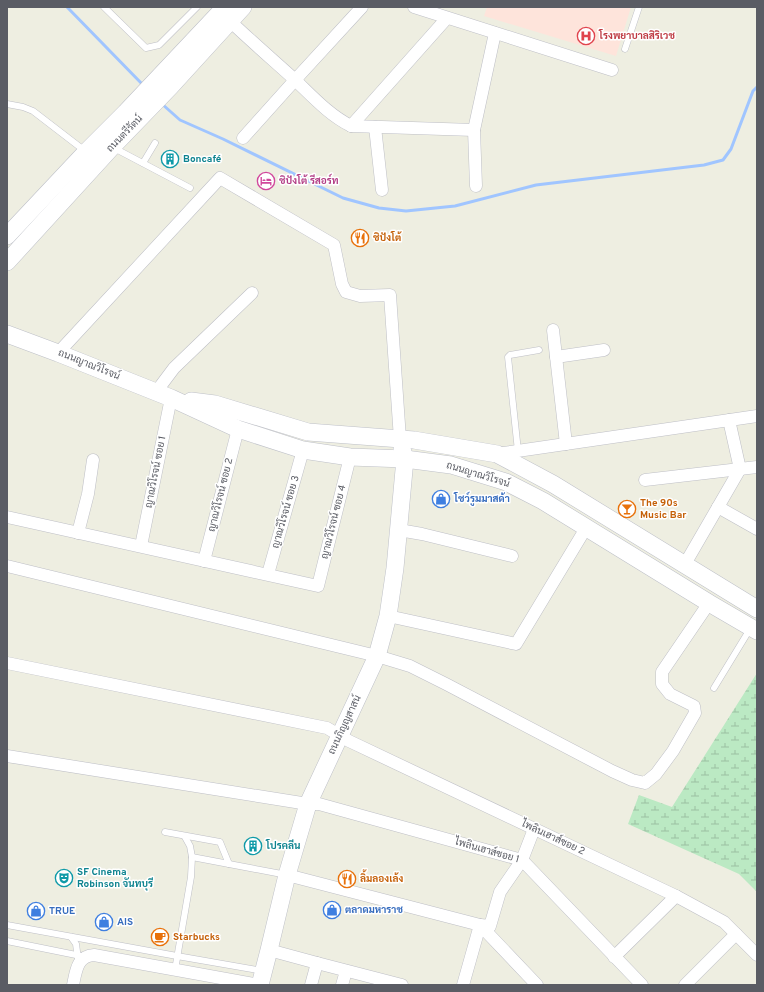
<svg xmlns="http://www.w3.org/2000/svg" width="764" height="992" font-family="Overpass,Sarabun,sans-serif">
  <defs>
    <pattern id="wetland-marsh" width="20" height="14" patternUnits="userSpaceOnUse"><rect width="20" height="14" fill="#bbe9c3"/><path d="M1 5h8M5 5V1M11 12h8M15 12V8" fill="none" stroke="#9bc0a2"/></pattern>
  </defs>
  <rect width="100%" height="100%" fill="#eeeee1"/>
  <polygon fill="#fee4db" points="487,7 631,7 616,56 484,16"/>
  <polygon fill="url(#wetland-marsh)" points="757,673 757,892 739,874 628,824 639,795 672,807"/>
  <g fill="none" stroke-linecap="round" stroke-linejoin="round">
    <g stroke="#a0c5ff" stroke-width="3">
      <polyline points="67,7 144,86"/>
      <polyline points="162,104 180,120 223,139 343,198 379,208 406,211 455,206 536,185 704,165 723,160 731,149 753,91 757,87"/>
    </g>
    <defs>
      <g id="lane">
        <polyline points="104,7 146,48 159,45 197,7"/>
        <polyline points="625,49 639,7"/>
        <polyline points="7,104 23,107 33,111 85,151"/>
        <polyline points="114,148 190,188"/>
        <polyline points="143,163 155,143"/>
        <polyline points="518,451 508,357 510,355 539,350"/>
        <polyline points="714,688 750,629"/>
        <polyline points="165,832 220,842 229,864"/>
        <polyline points="192,857 287,875"/>
        <polyline points="7,925 177,956 263,971"/>
        <polyline points="71,937 76,944 78,959"/>
        <polyline points="7,941 86,957"/>
        <polyline points="175,970 191,877 192,857 190,846 185,837"/>
      </g>
      <g id="street">
        <polyline points="414,7 612,70"/>
        <path d="M 230,21 C 251,41 273,60 294,79 C 312,96 329,115 351,126 L 474,130"/>
        <polyline points="351,126 447,18"/>
        <polyline points="375,127 382,190"/>
        <polyline points="243,138 295,80 362,7"/>
        <polyline points="476,186 474,130 495,33"/>
        <polyline points="553,330 566,444"/>
        <polyline points="58,353 220,178 334,245 342,284 346,292 360,296 390,295 400,439"/>
        <polyline points="556,357 604,350"/>
        <polyline points="157,392 162,384 174,368 252,293"/>
        <polyline points="497,454 757,416"/>
        <polyline points="645,480 757,467"/>
        <polyline points="718,507 757,529"/>
        <polyline points="7,517 318,586 350,457"/>
        <polyline points="399,530 422,534 512,556"/>
        <polyline points="78,533 88,494 93,460"/>
        <polyline points="141,546 171,398"/>
        <polyline points="204,561 238,429"/>
        <polyline points="685,564 740,469 729,420"/>
        <polyline points="7,566 377,656 410,666 446,684 612,771 632,780 645,783 656,774 673,751 695,713 694,706 670,694 662,684 662,672 709,603"/>
        <polyline points="268,574 303,450"/>
        <polyline points="388,616 516,644 586,528"/>
        <polyline points="7,663 327,728 349,741 676,896 724,922 757,955"/>
        <polyline points="7,756 308,804 319,804 522,860 642,985"/>
        <polyline points="287,875 480,925 537,985"/>
        <polyline points="269,950 317,963 402,985"/>
        <polyline points="614,957 676,896"/>
        <path d="M 73,985 C 76,971 77,956 94,955 L 259,985"/>
        <polyline points="311,985 317,963"/>
        <polyline points="342,985 346,971"/>
        <polyline points="463,985 480,925 490,926 500,892 522,860 534,829"/>
        <polyline points="685,985 736,934"/>
      </g>
      <g id="secondary">
        <polyline points="7,236 86,152 126,112 225,7"/>
        <polyline points="7,262 112,147 171,86 243,7"/>
        <polyline points="7,334 58,353 171,398 238,429 303,450 350,457 405,459 451,465 506,482 543,501 709,603 757,631"/>
        <polyline points="191,401 215,404 308,432 414,440 497,454 553,484 757,609"/>
        <polyline points="260,985 269,950 287,875 308,804 377,656 388,616 395,568 405,459 402,449"/>
      </g>
    </defs>
    <use href="#lane" stroke="#bebfc6" stroke-width="7"/>
    <use href="#street" stroke="#bebfc6" stroke-width="13"/>
    <use href="#secondary" stroke="#bec0c8" stroke-width="18"/>
    <use href="#lane" stroke="#fff" stroke-width="6"/>
    <use href="#street" stroke="#fff" stroke-width="12"/>
    <use href="#secondary" stroke="#fff" stroke-width="17"/>
  </g>
  <defs>
    <symbol id="hospital-ring" viewBox="-11 -11 22 22"><circle r="9.5" fill="#fff" stroke="#e0444e" stroke-width="1.5"/><path d="M-5-5h3v3.5h4V-5h3V5h-3V1.5h-4V5h-3Z" fill="#e0444e"/></symbol>
    <symbol id="building-ring" viewBox="-11 -11 22 22"><circle r="9.5" fill="#fff" stroke="#0f9aa8" stroke-width="1.5"/><path d="M-4-6H4V6H1V3H-1V6H-4ZM-2.5-4.3h1.7v1.8h-1.7ZM.8-4.3h1.7v1.8H.8ZM-2.5-1h1.7V.8h-1.7ZM.8-1h1.7V.8H.8Z" fill="#0f9aa8"/></symbol>
    <symbol id="hotel-ring" viewBox="-11 -11 22 22"><circle r="9.5" fill="#fff" stroke="#d1479c" stroke-width="1.5"/><path d="M-6-4.5h1.5V1H6V5H4.5V3h-9V5H-6ZM-4 0a1.8 1.8 0 1 1 3.6 0ZM.5 0V-2.5h3Q6-2.5 6 0Z" fill="#d1479c"/></symbol>
    <symbol id="restaurant-ring" viewBox="-11 -11 22 22"><circle r="9.5" fill="#fff" stroke="#e8710a" stroke-width="1.5"/><path d="M-5-6h1v4h1v-4h1v4h1v-4h1v5L-1.5 .5V6h-2V.5L-5-1ZM5-6V6H3V1.5H1.5Q1.5-4 5-6Z" fill="#e8710a"/></symbol>
    <symbol id="shop-ring" viewBox="-11 -11 22 22"><circle r="9.5" fill="#fff" stroke="#3f7fe0" stroke-width="1.5"/><path d="M-5-2.5h2.3a2.7 3.5 0 0 1 5.4 0H5L5.5 6h-11ZM-1.5-2.5h3a1.5 2.3 0 0 0-3 0Z" fill="#3f7fe0"/></symbol>
    <symbol id="bar-ring" viewBox="-11 -11 22 22"><circle r="9.5" fill="#fff" stroke="#e8710a" stroke-width="1.5"/><path d="M-6-5H6L.8 .8V4.5H3.5V6h-7V4.5H-.8V.8Z" fill="#e8710a"/></symbol>
    <symbol id="theatre-ring" viewBox="-11 -11 22 22"><circle r="9.5" fill="#fff" stroke="#0f9aa8" stroke-width="1.5"/><path d="M-5-5.5Q0-4 5-5.5V0Q5 5 0 6Q-5 5-5 0ZM-3.3-2.5H-1v1.5H-3.3ZM1-2.5H3.3v1.5H1ZM-2.8 1Q0 5.5 2.8 1Z" fill="#0f9aa8"/></symbol>
    <symbol id="cafe-ring" viewBox="-11 -11 22 22"><circle r="9.5" fill="#fff" stroke="#e8710a" stroke-width="1.5"/><path d="M-5.5-4.5H6V0H3Q3 3.5 0 3.5H-2.5Q-5.5 3.5-5.5 0ZM3-3.2v2h1.7v-2ZM-6 4.5H4V6H-6Z" fill="#e8710a"/></symbol>
  </defs>
  <g fill-rule="evenodd">
    <use href="#hospital-ring" x="576" y="26" width="20" height="20"/>
    <use href="#building-ring" x="160" y="149" width="20" height="20"/>
    <use href="#hotel-ring" x="256" y="171" width="20" height="20"/>
    <use href="#restaurant-ring" x="350" y="228" width="20" height="20"/>
    <use href="#shop-ring" x="431" y="489" width="20" height="20"/>
    <use href="#bar-ring" x="617" y="499" width="20" height="20"/>
    <use href="#building-ring" x="243" y="836" width="20" height="20"/>
    <use href="#theatre-ring" x="54" y="868" width="20" height="20"/>
    <use href="#restaurant-ring" x="337" y="869" width="20" height="20"/>
    <use href="#shop-ring" x="322" y="900" width="20" height="20"/>
    <use href="#shop-ring" x="26" y="901" width="20" height="20"/>
    <use href="#shop-ring" x="94" y="912" width="20" height="20"/>
    <use href="#cafe-ring" x="150" y="927" width="20" height="20"/>
  </g>
  <g text-anchor="middle" dominant-baseline="central" stroke-width="3" stroke-linejoin="round" paint-order="stroke">
    <g font-size="10" font-weight="bold" fill="#be3a42" stroke="#fff" text-anchor="start">
      <text x="599" y="36">โรงพยาบาลสิริเวช</text>
    </g>
    <g font-size="10" fill="#5a5c64" stroke="#fff">
      <text transform="translate(125 134) rotate(-46)">ถนนตรีรัตน์</text>
      <text transform="translate(89 365) rotate(22)">ถนนญาณวิโรจน์</text>
      <text transform="translate(156 472) rotate(-79)">ญาณวิโรจน์ ซอย 1</text>
      <text transform="translate(478 475) rotate(17)">ถนนญาณวิโรจน์</text>
      <text transform="translate(221 495) rotate(-76)">ญาณวิโรจน์ ซอย 2</text>
      <text transform="translate(286 512) rotate(-74)">ญาณวิโรจน์ ซอย 3</text>
      <text transform="translate(334 522) rotate(-76)">ญาณวิโรจน์ ซอย 4</text>
      <text transform="translate(345 725) rotate(-65)">ถนนภิญญสาสน์</text>
      <text transform="translate(553 838) rotate(25)">ไพลินเฮาส์ซอย 2</text>
      <text transform="translate(487 851) rotate(16)">ไพลินเฮาส์ซอย 1</text>
    </g>
    <g font-size="10" font-weight="bold" fill="#0d838f" stroke="#fff" text-anchor="start">
      <text x="183" y="159">Boncafé</text>
      <text x="266" y="846">โปรคลีน</text>
      <text x="77" y="872">SF Cinema<tspan x="77" dy="12">Robinson จันทบุรี</tspan></text>
    </g>
    <g font-size="10" font-weight="bold" fill="#b23c85" stroke="#fff" text-anchor="start">
      <text x="279" y="181">ชิปังโต้ รีสอร์ท</text>
    </g>
    <g font-size="10" font-weight="bold" fill="#c56008" stroke="#fff" text-anchor="start">
      <text x="373" y="238">ชิปังโต้</text>
      <text x="640" y="503">The 90s<tspan x="640" dy="12">Music Bar</tspan></text>
      <text x="360" y="879">ลิ้มลองเล้ง</text>
      <text x="173" y="937">Starbucks</text>
    </g>
    <g font-size="10" font-weight="bold" fill="#366cbe" stroke="#fff" text-anchor="start">
      <text x="454" y="499">โชว์รูมมาสด้า</text>
      <text x="345" y="910">ตลาดมหาราช</text>
      <text x="49" y="911">TRUE</text>
      <text x="117" y="922">AIS</text>
    </g>
  </g>
  <rect width="764" height="992" fill="none" stroke="#5a5c64" stroke-width="16"/>
</svg>
